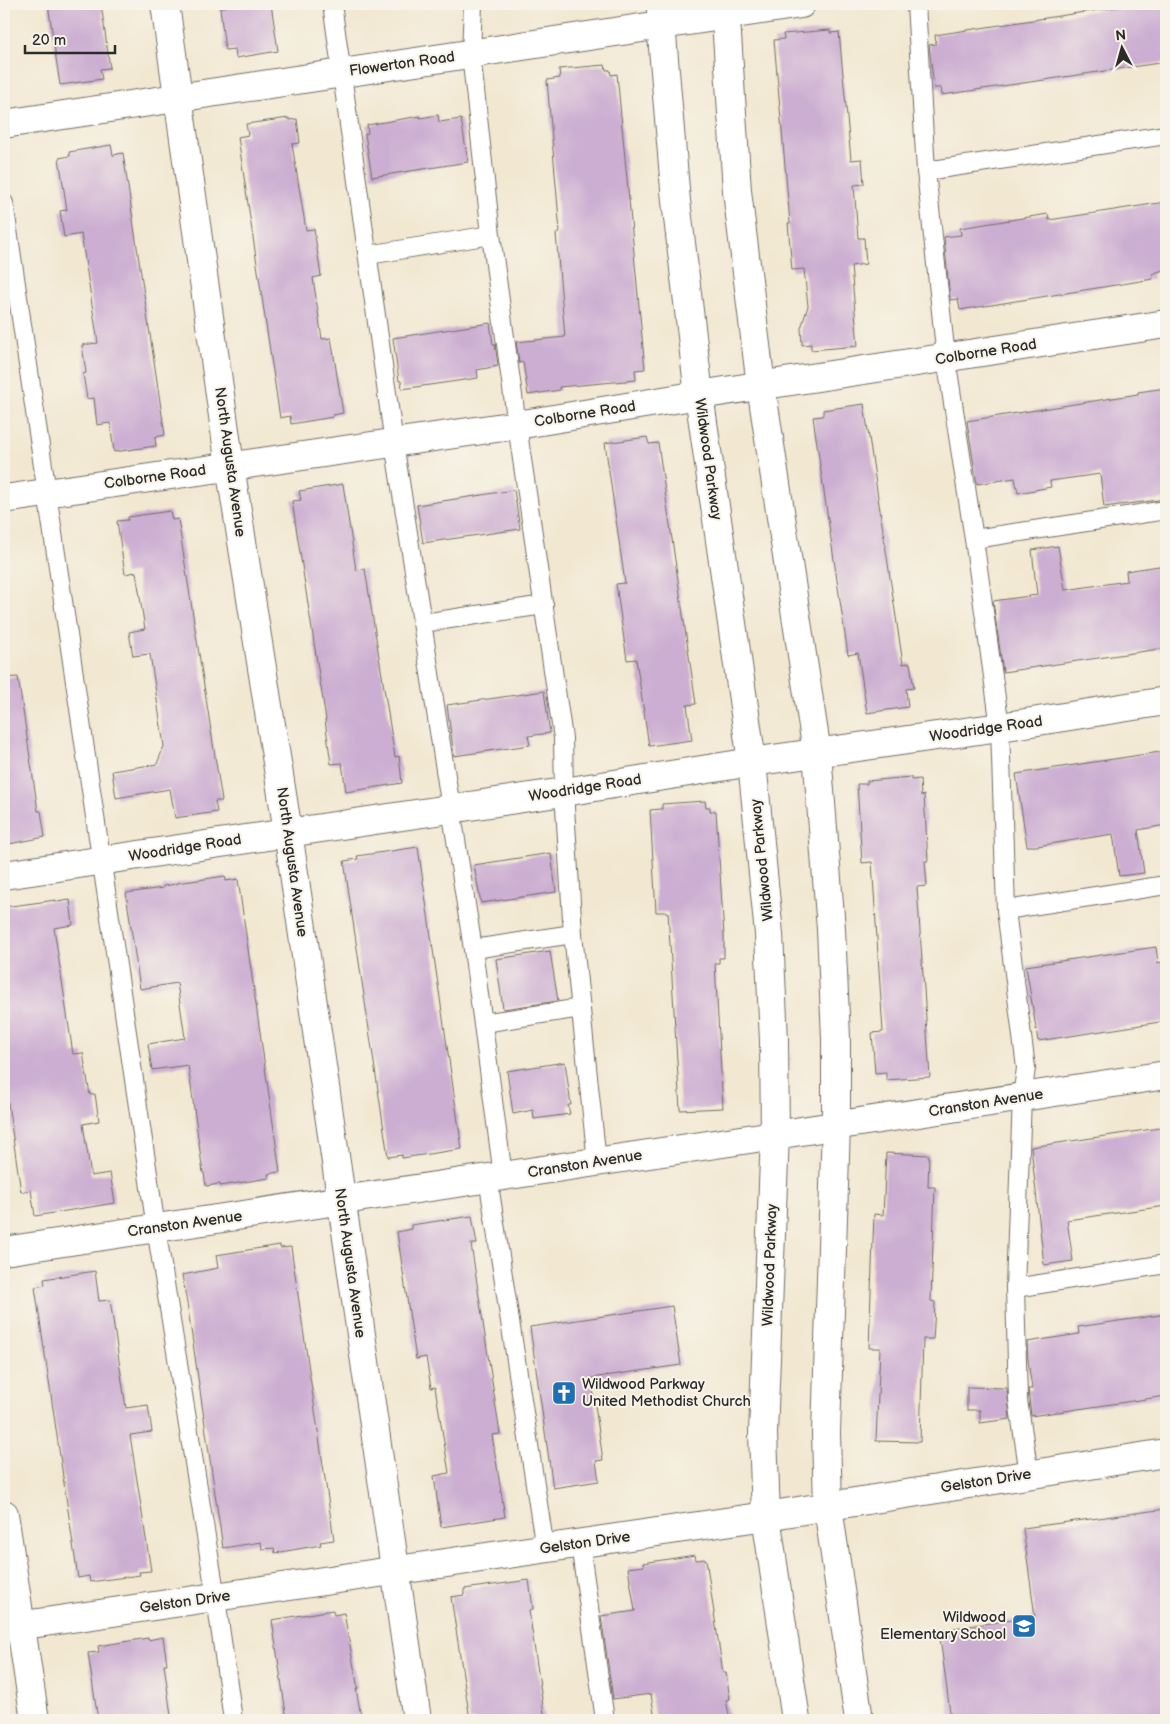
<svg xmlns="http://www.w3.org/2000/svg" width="1170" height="1724" font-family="'Balsamiq Sans',sans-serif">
  <rect width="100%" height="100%" fill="#f7f3e8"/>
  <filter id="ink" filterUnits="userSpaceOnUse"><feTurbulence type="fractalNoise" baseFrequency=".02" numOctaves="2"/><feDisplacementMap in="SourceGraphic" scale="10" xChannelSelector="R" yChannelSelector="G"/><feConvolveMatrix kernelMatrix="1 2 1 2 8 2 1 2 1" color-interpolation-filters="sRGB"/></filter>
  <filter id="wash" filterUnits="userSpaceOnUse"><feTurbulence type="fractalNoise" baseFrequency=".0096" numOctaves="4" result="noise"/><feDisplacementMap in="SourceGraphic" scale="20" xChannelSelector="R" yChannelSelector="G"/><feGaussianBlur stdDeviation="1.12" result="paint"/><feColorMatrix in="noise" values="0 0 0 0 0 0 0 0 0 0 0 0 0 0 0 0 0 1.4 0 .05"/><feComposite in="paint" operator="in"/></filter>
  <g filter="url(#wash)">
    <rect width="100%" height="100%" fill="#f2e8d2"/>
    <polygon fill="#a5c269" stroke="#68764a" points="4,1669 11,1720 4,1720"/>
    <g id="blocks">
      <g fill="#ccaed2">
        <polygon points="48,4 101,4 110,68 100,69 102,79 60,85"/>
        <polygon points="228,4 271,4 278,51 236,58 235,49 225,50 220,8 228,6"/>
        <polygon points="1137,4 1166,4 1166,62 942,95 941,88 934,88 929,45 936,44 935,35"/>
        <polygon points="830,30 830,33 839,32 851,160 862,159 864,184 854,185 858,238 864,238 866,264 851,266 858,346 811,350 811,344 802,345 801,328 808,306 804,269 792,270 788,223 790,223 774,40 784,39 783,34"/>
        <polygon points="605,65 606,70 610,70 611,75 617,74 645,369 635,370 636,380 559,387 560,390 528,395 523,362 519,363 516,342 565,337 556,234 560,232 547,80 560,78 559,69"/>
        <polygon points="438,115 439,122 461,119 468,162 372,177 365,134 368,133 367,125 420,116 420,118"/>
        <polygon points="289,118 289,120 297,119 300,143 292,144 306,230 314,229 321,276 313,278 322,339 331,338 343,413 333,415 333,417 291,424 290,416 280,418 238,137 248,135 246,124"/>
        <polygon points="111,145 113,155 123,153 165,435 155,437 156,446 114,452 110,423 97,425 94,398 87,399 83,374 86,373 82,345 98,343 81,234 64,237 60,211 67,210 59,158 70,156 69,152"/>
        <polygon points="1166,202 1166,269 1152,274 1153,279 960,310 958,299 950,300 944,237 961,235 960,228 1048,214 1049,220"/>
        <polygon points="490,323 493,344 495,344 498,366 477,370 478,378 402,389 401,381 399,381 393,338"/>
        <polygon points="1166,388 1166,499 1104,507 1100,474 1050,481 1051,487 1018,493 1015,478 977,484 967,421 1138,394 1138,392"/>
        <polygon points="864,404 903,664 910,663 914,688 906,689 908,707 867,713 858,653 848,655 813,417 823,416 823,410"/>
        <polygon points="647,437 649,444 658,443 696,704 687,705 692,740 649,746 636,659 627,660 616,584 625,583 605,443"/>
        <polygon points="343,484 356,570 365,569 395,757 399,756 402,783 346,792 342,763 331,764 325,720 326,720 292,501 301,500 299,491"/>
        <polygon points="514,490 520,529 423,543 417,505"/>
        <polygon points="170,511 172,520 178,519 222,801 215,801 217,812 175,818 170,789 116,798 112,771 157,764 164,746 150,654 133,656 129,632 145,629 136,572 125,574 117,521 128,520 128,517"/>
        <polygon points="1058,546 1065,590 1127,581 1126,571 1166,565 1166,648 1003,672 993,601 1037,595 1032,550"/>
        <polygon points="18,677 38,811 41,811 45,837 4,845 4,678"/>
        <polygon points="544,691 550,733 528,736 530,745 454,756 447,705"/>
        <polygon points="1166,751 1166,825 1138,830 1144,873 1119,876 1113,834 1037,846 1027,846 1016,774"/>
        <polygon points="911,777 911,780 920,779 921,796 924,795 928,861 925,861 927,886 917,887 930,1077 886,1080 886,1072 875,1073 872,1033 883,1032 874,892 872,862 862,863 857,784 867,784 867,781"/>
        <polygon points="705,801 706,807 710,807 710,811 716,811 724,936 724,958 719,958 719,963 715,963 723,1108 680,1110 668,912 656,912 650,810 662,809 662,804"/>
        <polygon points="418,847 462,1149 402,1158 402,1155 388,1157 344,861 358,859 357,856"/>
        <polygon points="551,853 556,892 481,903 474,865"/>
        <polygon points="225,876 226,881 238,879 280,1172 268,1174 269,1178 220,1186 220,1184 206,1186 204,1173 203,1173 188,1065 152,1070 148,1044 185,1038 177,983 140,989 126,893 163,888 163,886 177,884 177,883"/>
        <polygon points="56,900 56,902 70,900 73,925 54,928 73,1054 83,1053 90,1095 95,1094 99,1121 83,1124 91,1176 110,1173 115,1203 35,1216 31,1190 21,1192 4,1076 4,907"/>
        <polygon points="1156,947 1158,963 1166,961 1166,1021 1038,1041 1026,966"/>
        <polygon points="550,951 558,1001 503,1009 496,959"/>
        <polygon points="565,1062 571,1105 568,1105 570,1114 534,1119 533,1110 513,1114 507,1071"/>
        <polygon points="1166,1127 1166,1206 1067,1220 1073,1261 1044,1265 1031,1147"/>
        <polygon points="886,1153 929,1155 928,1187 935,1187 931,1301 935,1302 934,1325 933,1339 923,1339 920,1442 876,1441 880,1348 869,1348 871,1292 874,1214 883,1215"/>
        <polygon points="472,1216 477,1244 471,1244 500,1434 492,1435 505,1517 441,1527 434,1476 449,1473 444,1442 435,1387 431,1388 426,1357 416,1359 397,1232 411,1229 411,1225"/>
        <polygon points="280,1245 280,1248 291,1247 334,1540 320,1542 321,1545 275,1553 274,1548 262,1549 261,1542 223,1548 188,1309 182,1275 218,1268 216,1255"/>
        <polygon points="95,1271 99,1301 110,1300 126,1408 148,1405 152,1432 130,1435 151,1571 139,1572 140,1575 90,1582 89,1576 78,1578 35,1287 45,1285 44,1279"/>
        <polygon points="672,1306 681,1365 591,1378 603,1460 596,1461 599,1481 553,1488 530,1327"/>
        <polygon points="1166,1314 1166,1396 1031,1416 1028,1389 1032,1389 1028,1360 1027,1342 1079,1334 1078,1327"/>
        <polygon points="967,1387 1007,1388 1010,1419 980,1423 980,1410 967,1410"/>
        <polygon points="1166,1509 1166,1720 951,1720 939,1630 1035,1617 1023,1528"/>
        <polygon points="695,1555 696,1560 706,1559 723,1673 726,1673 730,1699 726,1700 730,1720 655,1720 651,1694 613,1699 601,1616 635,1611 628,1568 644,1566 643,1563"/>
        <polygon points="529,1580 533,1609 529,1610 545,1720 470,1720 451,1597 464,1595 464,1589"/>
        <polygon points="333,1610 334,1615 344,1613 358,1689 356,1689 361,1716 349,1718 350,1720 287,1720 272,1620"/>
        <polygon points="163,1637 167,1664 164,1664 171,1716 159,1717 160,1720 98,1720 88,1653 99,1652 98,1646 148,1638 148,1640"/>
      </g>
    </g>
  </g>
  <g filter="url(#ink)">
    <use href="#blocks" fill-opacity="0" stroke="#716d65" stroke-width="1"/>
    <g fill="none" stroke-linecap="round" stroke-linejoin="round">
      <defs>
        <g id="service">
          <polyline points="332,4 394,443 473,949 503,1176"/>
          <polyline points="473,4 471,54 491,235 517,425 563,738 564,792 573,934 597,1162"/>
          <polyline points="916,4 926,171 946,358 974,539 1000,727 1006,910 1026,1068 1022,1097 1015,1288 1018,1400 1029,1474"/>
          <polyline points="926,171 1166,135"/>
          <polyline points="4,203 156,1228 216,1598 233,1720"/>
          <polyline points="368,255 491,235"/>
          <polyline points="974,539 1166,510"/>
          <polyline points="423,623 544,605"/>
          <polyline points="1006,910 1166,885"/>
          <polyline points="473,949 573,934"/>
          <polyline points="483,1023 581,1008"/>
          <polyline points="488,1178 545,1549"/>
          <polyline points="1015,1288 1166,1264"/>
          <polyline points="580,1544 605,1720"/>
        </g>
        <g id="minor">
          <polyline points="165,4 230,466 288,832 417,1720"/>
          <polyline points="4,124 801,4"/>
          <polyline points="4,499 517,425 699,395 1166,324"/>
          <polyline points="4,875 564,792 752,762 1000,727 1166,701"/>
          <polyline points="4,1251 775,1135 1166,1075"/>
          <polyline points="4,1628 766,1516 1166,1453"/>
        </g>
        <g id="tertiary">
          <polyline points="661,4 661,24 676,201 699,395 752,762 769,934 774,1041 775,1135 763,1433 766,1516 796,1720"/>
          <polyline points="725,4 737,191 761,386 817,753 831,929 836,1038 836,1125 826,1433 828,1507 859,1720"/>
          <polyline points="4,1514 35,1720"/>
        </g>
      </defs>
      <use href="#service" stroke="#716d65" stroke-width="20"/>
      <use href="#minor" stroke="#716d65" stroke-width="30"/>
      <use href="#tertiary" stroke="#716d65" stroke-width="30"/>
      <use href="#service" stroke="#fff" stroke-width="18"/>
      <use href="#minor" stroke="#fff" stroke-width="28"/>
      <use href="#tertiary" stroke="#fff" stroke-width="28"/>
    </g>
  </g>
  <defs>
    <symbol id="church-square" viewBox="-11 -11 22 22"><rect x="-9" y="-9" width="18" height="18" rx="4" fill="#1f6fb2" stroke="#f7f3e8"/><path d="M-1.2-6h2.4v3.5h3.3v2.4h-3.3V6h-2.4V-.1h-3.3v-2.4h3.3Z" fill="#fff"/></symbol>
    <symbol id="school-square" viewBox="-11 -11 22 22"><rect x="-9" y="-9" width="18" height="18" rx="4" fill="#1f6fb2" stroke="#f7f3e8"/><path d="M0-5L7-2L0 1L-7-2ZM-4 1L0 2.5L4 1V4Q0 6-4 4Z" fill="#fff"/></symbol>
  </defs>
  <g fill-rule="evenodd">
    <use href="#church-square" x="550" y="1379" width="28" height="28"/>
    <use href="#school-square" x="1010" y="1612" width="28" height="28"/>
  </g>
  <g text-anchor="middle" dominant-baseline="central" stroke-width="4" stroke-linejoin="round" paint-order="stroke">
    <g font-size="15" fill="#2b2b2b" stroke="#f7f3e8">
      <text transform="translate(402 64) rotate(-8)">Flowerton Road</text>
      <text transform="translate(986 352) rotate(-9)">Colborne Road</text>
      <text transform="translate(585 414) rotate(-9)">Colborne Road</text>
      <text transform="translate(708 459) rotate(82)">Wildwood Parkway</text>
      <text transform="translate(230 462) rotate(82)">North Augusta Avenue</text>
      <text transform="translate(155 477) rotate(-8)">Colborne Road</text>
      <text transform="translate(986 729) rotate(-8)">Woodridge Road</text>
      <text transform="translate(585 788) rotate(-9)">Woodridge Road</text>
      <text transform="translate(185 848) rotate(-9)">Woodridge Road</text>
      <text transform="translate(762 860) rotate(-96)">Wildwood Parkway</text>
      <text transform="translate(292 862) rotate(82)">North Augusta Avenue</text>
      <text transform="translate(986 1103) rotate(-9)">Cranston Avenue</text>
      <text transform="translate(585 1164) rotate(-9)">Cranston Avenue</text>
      <text transform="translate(185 1224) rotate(-8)">Cranston Avenue</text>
      <text transform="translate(350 1263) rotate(82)">North Augusta Avenue</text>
      <text transform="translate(770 1265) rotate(-88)">Wildwood Parkway</text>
      <text transform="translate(986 1481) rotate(-9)">Gelston Drive</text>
      <text transform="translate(585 1543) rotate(-8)">Gelston Drive</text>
      <text transform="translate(185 1602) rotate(-8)">Gelston Drive</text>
    </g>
    <g font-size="15" fill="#2b2b2b" stroke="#f7f3e8" text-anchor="start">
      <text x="582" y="1384">Wildwood Parkway<tspan x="582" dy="17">United Methodist Church</tspan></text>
      <text x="1006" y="1617" text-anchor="end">Wildwood<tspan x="1006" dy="17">Elementary School</tspan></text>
    </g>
  </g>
  <rect width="1170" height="1724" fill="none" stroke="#f7f3e8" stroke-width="20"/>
  <g transform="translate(1122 48) rotate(354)" stroke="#f7f3e8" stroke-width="4" paint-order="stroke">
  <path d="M0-4L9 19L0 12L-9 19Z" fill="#2b2b2b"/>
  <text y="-8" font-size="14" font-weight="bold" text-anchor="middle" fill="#2b2b2b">N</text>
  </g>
  <path d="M25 45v8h90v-8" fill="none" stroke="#2b2b2b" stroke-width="2.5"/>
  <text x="32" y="45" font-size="15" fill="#2b2b2b" stroke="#f7f3e8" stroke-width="4" paint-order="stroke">20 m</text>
</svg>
